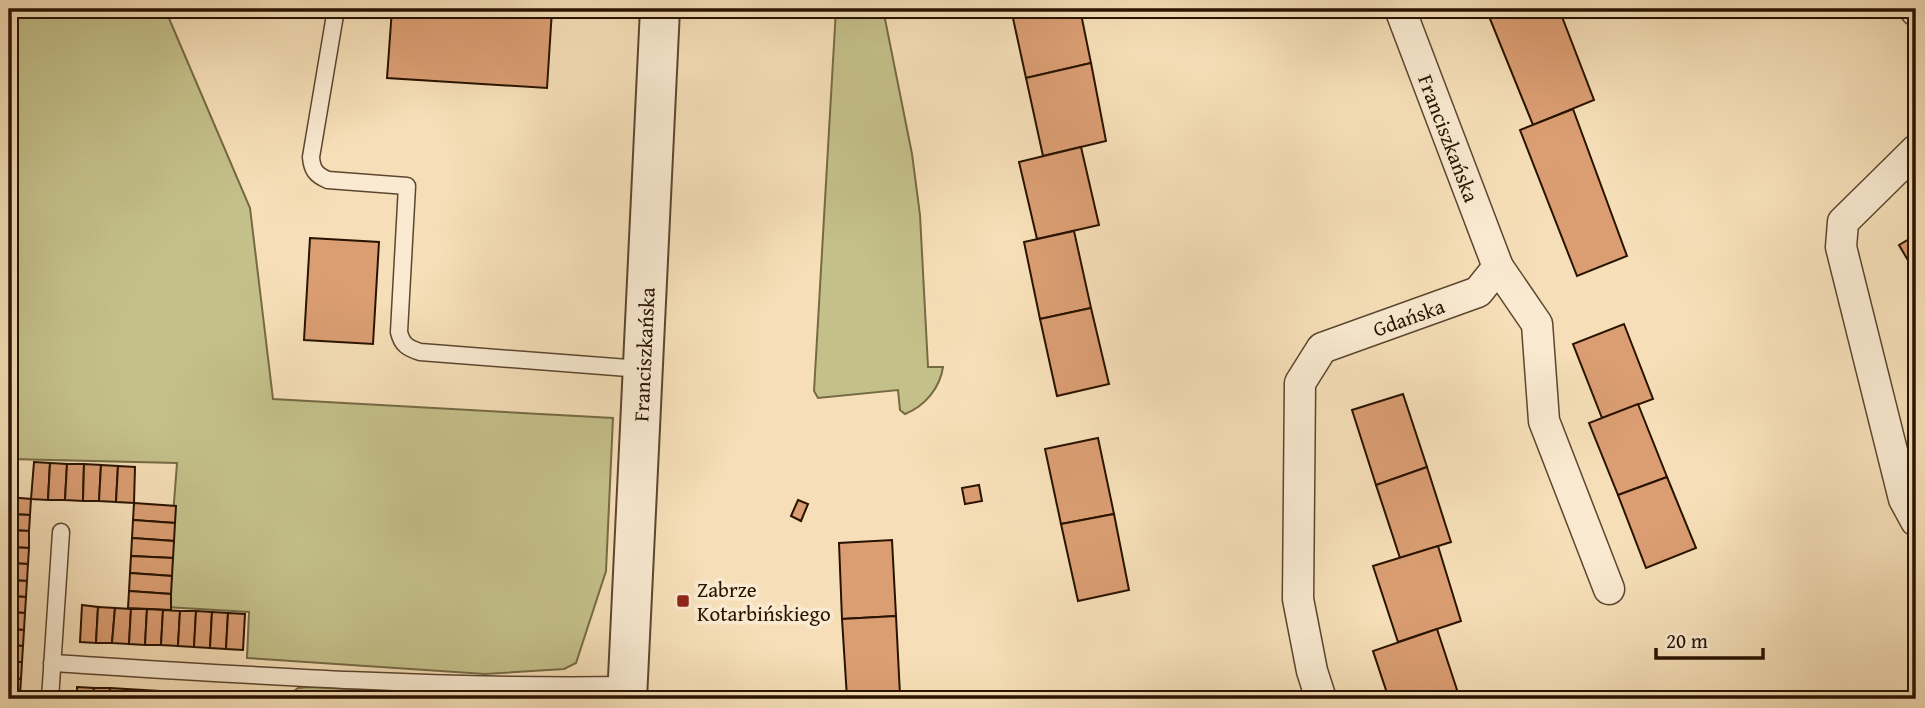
<svg xmlns="http://www.w3.org/2000/svg" width="1925" height="708" font-family="'Gentium Book Plus',serif">
  <rect width="100%" height="100%" fill="#f6dfb8"/>
  <filter id="stains"><feTurbulence type="fractalNoise" baseFrequency=".00286" numOctaves="4"/><feColorMatrix values="0 0 0 0 .2 0 0 0 0 .09 0 0 0 0 .02 0 0 0 .5 -.17"/></filter>
  <radialGradient id="worn" r=".72"><stop offset=".6" stop-color="#630" stop-opacity="0"/><stop offset="1" stop-color="#630" stop-opacity=".3"/></radialGradient>
  <g fill="#c4c08a" stroke="#766a45" stroke-width="2">
    <polygon points="9,9 165,9 250,208 273,399 613,418 606,571 576,663 564,669 485,674 247,658 249,612 166,607 177,463 9,459"/>
    <path d="M 836,9 L 883,9 L 912,154 L 920,215 L 928,367 L 943,367 C 940,388 925,406 905,414 L 900,410 L 898,390 L 818,398 L 814,391 Z"/>
    <polygon points="309,687 556,699 284,699 298,688"/>
  </g>
  <g fill="#db9e73" stroke="#291300" stroke-width="2">
    <polygon points="392,9 552,10 547,88 387,78"/>
    <polygon points="1011,9 1080,9 1091,63 1026,78"/>
    <polygon points="1486,9 1559,9 1594,100 1533,125"/>
    <polygon points="1091,63 1106,141 1043,156 1026,78"/>
    <polygon points="1573,109 1627,256 1577,276 1520,130"/>
    <polygon points="1081,147 1099,225 1037,239 1019,162"/>
    <polygon points="1074,231 1091,308 1040,319 1024,242"/>
    <polygon points="1916,235 1916,274 1899,245"/>
    <polygon points="310,238 379,242 373,344 304,340"/>
    <polygon points="1091,308 1109,384 1057,396 1040,319"/>
    <polygon points="1624,324 1653,399 1602,418 1573,344"/>
    <polygon points="1403,394 1427,467 1376,485 1352,410"/>
    <polygon points="1638,404 1667,477 1618,495 1589,423"/>
    <polygon points="1098,438 1114,514 1061,524 1045,449"/>
    <polygon points="34,462 50,463 48,500 31,499"/>
    <polygon points="50,463 67,464 65,500 48,500"/>
    <polygon points="67,464 84,464 83,501 65,500"/>
    <polygon points="84,464 101,465 99,501 83,501"/>
    <polygon points="101,465 118,466 116,502 99,501"/>
    <polygon points="118,466 135,467 134,503 116,502"/>
    <polygon points="1427,467 1451,542 1400,558 1376,485"/>
    <polygon points="1667,477 1696,548 1646,568 1618,495"/>
    <polygon points="979,485 982,501 965,504 962,488"/>
    <polygon points="9,497 31,499 30,515 9,514"/>
    <polygon points="798,500 808,504 801,521 791,516"/>
    <polygon points="134,503 176,506 175,523 133,520"/>
    <polygon points="9,514 30,515 29,531 9,530"/>
    <polygon points="1114,514 1129,590 1078,601 1061,524"/>
    <polygon points="133,520 175,523 174,541 132,538"/>
    <polygon points="9,530 29,531 29,548 9,547"/>
    <polygon points="132,538 174,541 173,558 131,556"/>
    <polygon points="892,540 896,616 842,619 839,543"/>
    <polygon points="1438,546 1461,621 1398,642 1373,566"/>
    <polygon points="9,547 29,548 28,564 9,563"/>
    <polygon points="131,556 173,558 172,576 130,573"/>
    <polygon points="9,563 28,564 27,581 9,580"/>
    <polygon points="130,573 172,576 171,594 129,591"/>
    <polygon points="9,580 27,581 26,597 9,596"/>
    <polygon points="129,591 171,594 171,610 128,608"/>
    <polygon points="9,596 26,597 25,613 9,612"/>
    <polygon points="82,605 98,607 96,643 80,642"/>
    <polygon points="98,607 115,608 112,643 96,643"/>
    <polygon points="115,608 131,609 129,644 112,643"/>
    <polygon points="131,609 147,609 145,645 129,644"/>
    <polygon points="147,609 163,610 161,645 145,645"/>
    <polygon points="163,610 180,611 178,646 161,645"/>
    <polygon points="180,611 196,611 194,647 178,646"/>
    <polygon points="196,611 212,612 210,648 194,647"/>
    <polygon points="9,612 25,613 24,630 9,629"/>
    <polygon points="212,612 228,613 226,649 210,648"/>
    <polygon points="228,613 245,614 243,650 226,649"/>
    <polygon points="896,616 900,695 847,698 842,619"/>
    <polygon points="9,629 24,630 23,646 9,645"/>
    <polygon points="1437,629 1460,699 1389,699 1373,651"/>
    <polygon points="9,645 23,646 22,662 9,662"/>
    <polygon points="9,662 22,662 21,679 9,678"/>
    <polygon points="9,678 21,679 20,695 9,694"/>
    <polygon points="77,687 94,688 93,699 77,699"/>
    <polygon points="94,688 110,688 109,699 93,699"/>
    <polygon points="110,688 126,689 126,699 109,699"/>
    <polygon points="126,689 143,690 142,699 126,699"/>
    <polygon points="143,690 159,691 158,699 142,699"/>
    <polygon points="159,691 175,692 175,699 158,699"/>
    <polygon points="175,692 191,693 191,699 175,699"/>
    <polygon points="191,693 208,694 207,699 191,699"/>
    <polygon points="208,694 224,695 224,699 207,699"/>
    <polygon points="886,696 887,699 834,699 847,698"/>
  </g>
  <g fill="none" stroke-linecap="round" stroke-linejoin="round">
    <defs>
      <g id="service">
        <path d="M 336,9 L 311,157 C 312,170 316,175 328,180 L 407,186 L 399,332 C 402,345 408,348 420,352 L 641,369"/>
        <path d="M 52,663 C 243,675 435,688 627,685"/>
        <polyline points="50,699 61,532"/>
      </g>
      <g id="minor">
        <path id="s1" d="M 1400,9 L 1498,267 L 1537,324 L 1544,421 L 1609,589"/>
        <polyline points="1915,9 1916,11"/>
        <polyline points="1916,150 1843,222 1841,247 1904,499 1916,521"/>
        <path id="s2" d="M 1321,699 L 1312,671 L 1298,599 L 1300,383 L 1322,348 L 1478,292 L 1498,267"/>
      </g>
      <g id="tertiary">
        <path id="s3" d="M 627,699 L 660,9"/>
      </g>
    </defs>
    <use href="#service" stroke="#5c462e" stroke-width="19"/>
    <use href="#minor" stroke="#5c462e" stroke-width="33"/>
    <use href="#tertiary" stroke="#5c462e" stroke-width="42"/>
    <use href="#service" stroke="#f9ead1" stroke-width="16"/>
    <use href="#minor" stroke="#f9ead1" stroke-width="30"/>
    <use href="#tertiary" stroke="#f9ead1" stroke-width="38"/>
  </g>
  <rect fill="#8f2418" stroke="#f9ead1" stroke-width="2.5" x="676" y="594" width="14" height="14" rx="3.5"/>
  <g text-anchor="middle" dominant-baseline="central" stroke-width="7" stroke-linejoin="round" paint-order="stroke">
    <g font-size="21" fill="#291300" stroke="#f9ead1">
      <text stroke="none"><textPath href="#s1" startOffset="138">Franciszkańska</textPath></text>
      <text stroke="none"><textPath href="#s2" startOffset="452">Gdańska</textPath></text>
      <text stroke="none"><textPath href="#s3" startOffset="345">Franciszkańska</textPath></text>
    </g>
    <g font-size="21" fill="#291300" stroke="#f9ead1" text-anchor="start">
      <text x="697" y="589">Zabrze<tspan x="697" dy="24">Kotarbińskiego</tspan></text>
    </g>
  </g>
  <rect width="1925" height="708" fill="none" stroke="#f6dfb8" stroke-width="35"/>
  <rect x="10" y="10" width="1904" height="687" fill="none" stroke="#291300" stroke-width="3.5"/>
  <rect x="18" y="18" width="1890" height="673" fill="none" stroke="#291300" stroke-width="2"/>
  <path d="M1656 648v10h107v-10" fill="none" stroke="#291300" stroke-width="3.5"/>
  <text x="1666" y="648" font-size="21" fill="#291300" stroke="#f9ead1" stroke-width="5" paint-order="stroke">20 m</text>
  <rect width="100%" height="100%" filter="url(#stains)"/>
  <rect width="100%" height="100%" fill="url(#worn)"/>
</svg>
